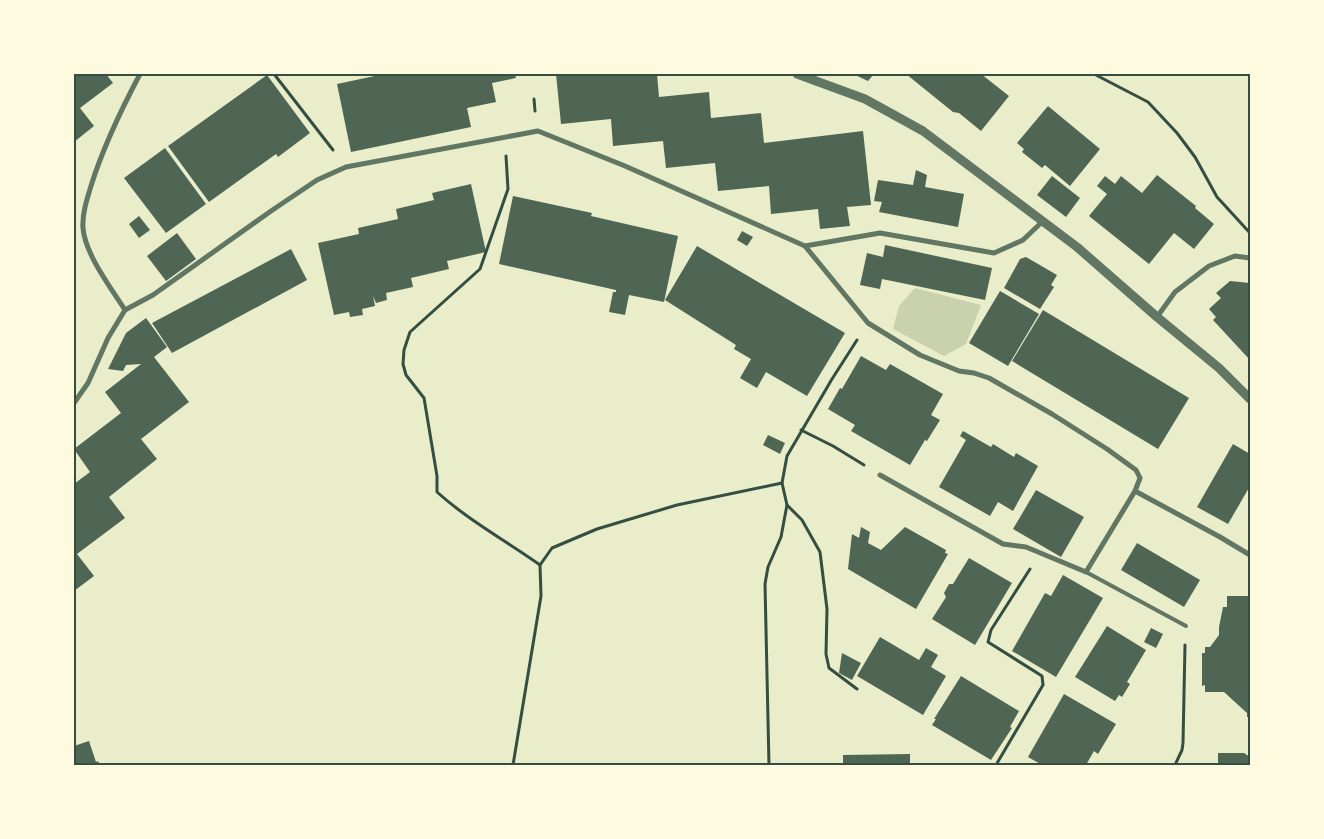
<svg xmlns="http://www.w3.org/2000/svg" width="1324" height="839" font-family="Quicksand,sans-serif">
  <rect width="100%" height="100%" fill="#e9edc9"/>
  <polygon fill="#cad2ad" points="915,288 981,305 966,344 944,356 893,329 899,306"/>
  <g fill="#4f6655">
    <polygon points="74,74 106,74 113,83 80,108 94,126 74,142"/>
    <polygon points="384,74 519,74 519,75 515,75 516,78 492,83 496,102 467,108 471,127 351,152 337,84"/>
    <polygon points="556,74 657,74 659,97 709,92 711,118 761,113 764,143 863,131 871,205 847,207 850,226 820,229 818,209 771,214 769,186 718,191 715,163 666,168 663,141 613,146 611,119 561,124"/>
    <polygon points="853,74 874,74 868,81"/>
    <polygon points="906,74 981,74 1009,96 981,131 959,113 953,112"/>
    <polygon points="267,75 310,133 278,157 276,154 209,202 168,146"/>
    <polygon points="1048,106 1100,149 1070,186 1045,165 1042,168 1022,152 1024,149 1017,143"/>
    <polygon points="165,148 206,204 166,233 124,178"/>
    <polygon points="916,170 927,175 925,187 964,194 958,227 879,212 882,202 874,201 878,180 913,185"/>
    <polygon points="1157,175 1196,206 1195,208 1214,224 1194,249 1174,233 1149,264 1089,216 1107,194 1097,186 1105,176 1115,184 1121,176 1142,193"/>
    <polygon points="1052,176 1080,198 1066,217 1037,195"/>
    <polygon points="471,184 486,252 447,261 449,269 411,278 413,287 386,293 387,300 376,303 373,296 375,306 362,309 363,315 350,317 349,312 334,315 318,243 359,234 358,228 398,219 396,209 434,200 432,193"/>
    <polygon points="513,196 592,213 591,216 678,236 664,302 629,295 625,315 609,312 613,292 616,292 616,290 499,264"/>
    <polygon points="139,216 150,230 139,238 129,224"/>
    <polygon points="742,231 753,237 747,246 737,240"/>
    <polygon points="177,233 196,259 166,281 147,256"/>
    <polygon points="885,245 992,268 985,300 882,279 880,289 860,285 867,253 883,257"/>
    <polygon points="697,246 845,333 807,396 766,372 757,388 740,378 751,359 734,349 736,345 665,300"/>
    <polygon points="291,249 307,280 172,353 152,323"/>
    <polygon points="1026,257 1057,275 1051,285 1054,287 1040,309 1004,288 1020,259"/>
    <polygon points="1230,281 1250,283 1250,360 1213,320 1216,317 1209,309 1221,298 1216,293"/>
    <polygon points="1000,291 1039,314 1008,366 969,343"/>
    <polygon points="1043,310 1189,398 1158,449 1012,361"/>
    <polygon points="146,318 167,347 154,357 189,402 141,439 157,459 109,497 125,518 77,554 94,576 74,591 74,484 90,472 74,449 121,413 105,392 141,364 126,365 123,371 108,369 126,333"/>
    <polygon points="861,356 886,370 890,364 943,394 931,415 940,420 927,441 925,440 910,465 851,431 855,425 828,409 840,388 842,389"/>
    <polygon points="963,431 991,447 993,444 1014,457 1016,453 1038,466 1013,511 998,502 990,516 939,487 966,440 960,436"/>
    <polygon points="768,435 785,443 780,454 763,445"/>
    <polygon points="1233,444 1250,454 1250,486 1228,524 1197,507"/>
    <polygon points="1036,490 1084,517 1061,557 1013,529"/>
    <polygon points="861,527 870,532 868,543 881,550 905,527 946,550 945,553 948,554 916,609 848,569 852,534 859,538"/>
    <polygon points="1137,543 1200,580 1184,607 1121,570"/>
    <polygon points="969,558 1012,583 975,645 932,619 946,597 944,593 949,584 953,584"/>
    <polygon points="1063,575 1103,598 1056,677 1012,651 1045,593 1051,596"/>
    <polygon points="1227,596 1250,596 1250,717 1247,717 1247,713 1224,692 1205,692 1205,685 1202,686 1202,653 1205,653 1205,647 1210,647 1219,635 1219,627 1223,607 1227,607"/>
    <polygon points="1107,626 1146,650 1127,682 1130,684 1122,697 1119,695 1115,701 1075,677"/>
    <polygon points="1151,628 1163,634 1156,648 1144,642"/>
    <polygon points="880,637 919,660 926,648 938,655 931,667 946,676 923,715 857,676"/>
    <polygon points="842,653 861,663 852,680 839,673"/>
    <polygon points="961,676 1019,711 1010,727 1012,728 991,760 932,725 936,719 934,719"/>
    <polygon points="1064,694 1116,724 1098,754 1094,751 1086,765 1042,765 1028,757"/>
    <polygon points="89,741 96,762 98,761 100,765 74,765 74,746"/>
    <polygon points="1218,753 1244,753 1250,757 1250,765 1218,765"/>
    <polygon points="910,754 910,765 843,765 843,755"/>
  </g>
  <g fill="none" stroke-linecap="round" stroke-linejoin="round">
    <g stroke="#344e41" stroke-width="3">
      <polyline points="274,74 333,150"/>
      <polyline points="1094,74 1148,102 1177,133 1195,157 1217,197 1250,233"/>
      <polyline points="534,99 535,111"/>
      <path d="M 506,156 L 508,189 L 480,269 L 410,332 L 404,350 L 403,364 L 406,375 L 424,398 L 437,476 L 437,492 C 468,520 506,541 540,565"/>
      <polyline points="857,340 832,379 787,456 782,483 787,505 802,520 820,552 827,609 826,654 829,668 857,689"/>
      <polyline points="801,430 833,446 864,465"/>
      <polyline points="513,765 541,596 540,565 552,548 597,529 677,505 782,483"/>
      <polyline points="769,765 765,584 768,567 781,537 787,505"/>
      <polyline points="996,765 1043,685 1042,676 988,642 991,630 1030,569"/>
      <polyline points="1175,765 1182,750 1183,743 1185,645"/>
    </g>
    <polyline stroke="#617663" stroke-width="4" points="1086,572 1186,626"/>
    <g stroke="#617663" stroke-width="5">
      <polyline points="805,246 880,233 994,253 1023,240 1043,221"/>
      <path d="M 125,310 C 111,288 85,254 83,228 C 82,214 87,199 91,186 C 103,147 121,110 140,74"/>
      <polyline points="1157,317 1175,292 1209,266 1235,256 1250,258"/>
      <polyline points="74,403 88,383 108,338 125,310 153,295 271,211 317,180 346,167 538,131 625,166 805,246 868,323 920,355 959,371 974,373 989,378 1052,414 1107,449 1136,470 1140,478 1135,491 1086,572 1026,547 1003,544 880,475"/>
      <polyline points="1135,491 1220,537 1250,555"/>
    </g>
    <polyline stroke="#617663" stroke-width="9" points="797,74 865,99 923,131 1077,247 1157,317 1219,368 1250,399"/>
  </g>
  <rect width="1324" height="839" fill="none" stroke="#fefae0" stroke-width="150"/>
  <rect x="75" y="75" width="1174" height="689" fill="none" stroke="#344e41" stroke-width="2"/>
</svg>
